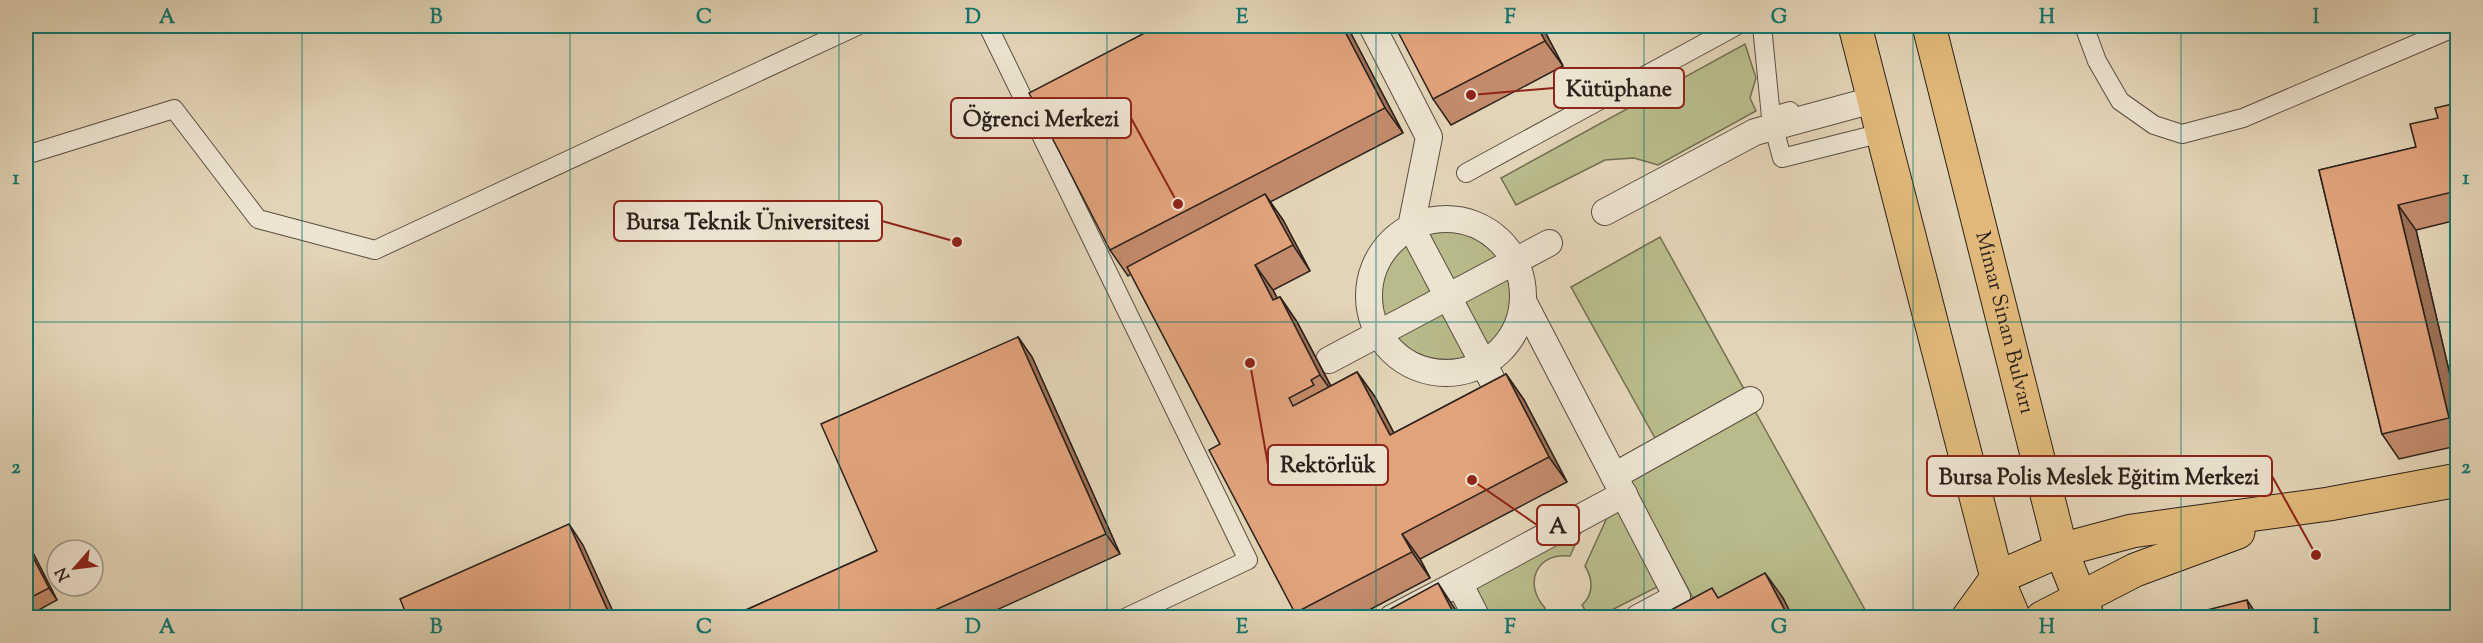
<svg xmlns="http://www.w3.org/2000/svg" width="2483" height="643" font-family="'Sorts Mill Goudy',serif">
  <rect width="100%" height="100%" fill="#e2d4b6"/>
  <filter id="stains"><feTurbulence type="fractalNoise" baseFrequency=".00333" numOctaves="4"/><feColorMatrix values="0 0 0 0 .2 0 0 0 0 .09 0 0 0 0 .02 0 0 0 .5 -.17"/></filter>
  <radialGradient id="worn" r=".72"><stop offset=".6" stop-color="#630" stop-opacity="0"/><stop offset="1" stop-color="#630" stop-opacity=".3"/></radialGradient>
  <g fill="#b9bb8a" stroke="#726e52" stroke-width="1.5">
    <polygon points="1745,44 1756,78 1750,98 1756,111 1658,165 1634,158 1605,160 1516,205 1501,178"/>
    <path d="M 1453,227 C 1473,233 1489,239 1501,256 L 1452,282 L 1425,232 L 1432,229 Z"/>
    <polygon points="1660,237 1744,389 1655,438 1571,287"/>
    <path d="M 1406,242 L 1433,294 L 1386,320 C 1374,291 1383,262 1406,242 Z"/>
    <path d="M 1510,275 C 1518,304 1508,326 1488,347 L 1464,300 Z"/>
    <path d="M 1442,311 L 1468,358 C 1439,362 1415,359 1395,336 Z"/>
    <polygon points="1755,411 1869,617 1793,617 1783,599 1703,617 1630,479"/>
    <path d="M 1616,508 L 1659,586 L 1598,617 L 1589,617 L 1582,605 C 1594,594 1593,579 1585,566 L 1610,511 Z"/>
    <path d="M 1587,519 L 1570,556 C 1536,552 1523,584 1545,608 L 1539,617 L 1485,617 L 1470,590 Z"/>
  </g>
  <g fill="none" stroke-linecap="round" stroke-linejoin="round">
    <defs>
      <g id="service">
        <polyline points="988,26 1248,560 1125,618"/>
        <polyline points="1762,26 1771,117 1790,111"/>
        <polyline points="2084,26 2097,61 2120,101 2154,125 2182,134 2243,118 2458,26"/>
        <polyline points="1771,117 1782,158 1882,133"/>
        <polyline points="26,155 174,109 258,219 375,250 857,26"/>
        <polyline points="1466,173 1736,26"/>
      </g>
      <g id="pedestrian">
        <polyline points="1372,26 1429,137 1411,227 1501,397"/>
        <polyline points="1605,212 1755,132 1873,100"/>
        <circle cx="1446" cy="296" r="77"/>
        <polyline points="1523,301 1677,597 1638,618"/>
        <polyline points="1329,360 1549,243"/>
        <polyline points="1614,476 1750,400"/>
        <polyline points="1459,583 1624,494"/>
        <polyline points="1392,618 1459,583 1477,618"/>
      </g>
      <g id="primary">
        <polyline points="1855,26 1997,578 2014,618"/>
        <path id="s1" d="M 1929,26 L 2061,550 L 2088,618"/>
        <polyline points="1968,618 1997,578 2061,550 2132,531 2329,504 2458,480"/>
        <polyline points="2042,618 2135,570 2238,532"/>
      </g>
    </defs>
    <use href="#service" stroke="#5a4e42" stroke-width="20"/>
    <use href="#pedestrian" stroke="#5a4e42" stroke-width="28"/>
    <use href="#primary" stroke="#2c211b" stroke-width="35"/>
    <use href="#service" stroke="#ece3d0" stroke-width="18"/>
    <use href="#pedestrian" stroke="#ece3d0" stroke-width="26"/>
    <use href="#primary" stroke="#e1ba7b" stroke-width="33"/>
  </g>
  <g fill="#c28b6b" stroke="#2c211b" stroke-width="1.5">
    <polygon points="1347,26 1403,133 1270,202 1283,220 1310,271 1273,290 1277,298 1280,297 1297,322 1331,386 1357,372 1375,397 1394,433 1506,374 1524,400 1567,482 1420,559 1430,578 1354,618 1298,618 1295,613 1220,444 1131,274 1128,276 1110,250"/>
    <polygon points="1542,26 1563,66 1451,125 1433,99"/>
    <polygon points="1566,26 1581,26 1570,32"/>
    <polygon points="2457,103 2457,220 2416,230 2457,405 2457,446 2399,459 2382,434 2319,170 2416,147 2438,118"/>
    <polygon points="1018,337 1032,357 1120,554 979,618 728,618 877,551"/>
    <polygon points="26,539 57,600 26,617"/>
  </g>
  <g fill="#9e7157" stroke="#2c211b" stroke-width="1.5">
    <polygon points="1342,26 1347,26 1403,133 1385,108"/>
    <polygon points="1537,26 1542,26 1563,66 1545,41"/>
    <polygon points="1265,194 1283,220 1310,271 1293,245"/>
    <polygon points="2398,205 2416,230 2457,405 2457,430 2449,418"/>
    <polygon points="1255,265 1273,290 1291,325 1273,300"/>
    <polygon points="1280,297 1297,322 1338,400 1320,375"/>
    <polygon points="1018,337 1032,357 1120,554 1106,534"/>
    <polygon points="1357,372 1375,397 1408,460 1390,435"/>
    <polygon points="1506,374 1524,400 1567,482 1549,457"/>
    <polygon points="569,524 583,545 616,618 611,618"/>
    <polygon points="1402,534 1420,559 1430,578 1412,552"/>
    <polygon points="26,539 57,600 49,588 26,544"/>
    <polygon points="1765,573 1783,598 1793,618 1789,618"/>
    <polygon points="1438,583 1455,609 1460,618 1456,618"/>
    <polygon points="2247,600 2259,618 2251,618"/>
  </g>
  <g fill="#e1a27c" stroke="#2c211b" stroke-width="1.5">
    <polygon points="1158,26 1342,26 1385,108 1110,250 1029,93"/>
    <polygon points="1395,26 1537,26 1545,41 1433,99"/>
    <polygon points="2457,103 2457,191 2398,205 2449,418 2382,434 2319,170 2416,147 2410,124 2438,118 2435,108"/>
    <polygon points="1265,194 1293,245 1255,265 1273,300 1280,297 1320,375 1311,380 1314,385 1289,398 1293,406 1357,372 1390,435 1506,374 1549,457 1402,534 1412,552 1295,613 1209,450 1220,444 1127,267"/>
    <polygon points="1018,337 1106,534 917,618 728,618 877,551 821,424"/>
    <polygon points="569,524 611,618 408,618 400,599"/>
    <polygon points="26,544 49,588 26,600"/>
    <polygon points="1765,573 1789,618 1656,618 1712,588 1718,598"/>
    <polygon points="1438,583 1456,618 1374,618"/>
    <polygon points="2247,600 2251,618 2192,618 2191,614"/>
  </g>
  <path fill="none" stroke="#0f766e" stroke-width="1.5" stroke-opacity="0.55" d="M 302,26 L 302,618M 570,26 L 570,618M 839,26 L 839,618M 1107,26 L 1107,618M 1376,26 L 1376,618M 1644,26 L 1644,618M 1913,26 L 1913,618M 2181,26 L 2181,618M 26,322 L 2458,322"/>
  <g text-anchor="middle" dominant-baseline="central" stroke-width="6" stroke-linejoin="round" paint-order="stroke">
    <g font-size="21" fill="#2c211b" stroke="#ece3d0">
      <text stroke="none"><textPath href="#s1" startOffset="306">Mimar Sinan Bulvarı</textPath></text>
    </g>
  </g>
  <path fill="none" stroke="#8f2418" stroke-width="2" d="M1471 95L1554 88M1178 204L1131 118M957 242L882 221M1250 363L1268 465M2316 555L2272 476M1472 480L1537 525"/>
  <g fill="#8f2418" stroke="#ece3d0" stroke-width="2">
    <circle cx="1471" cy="95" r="6"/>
    <circle cx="1178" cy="204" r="6"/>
    <circle cx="957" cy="242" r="6"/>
    <circle cx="1250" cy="363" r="6"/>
    <circle cx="2316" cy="555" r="6"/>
    <circle cx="1472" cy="480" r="6"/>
  </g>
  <g fill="#ece3d0" stroke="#8f2418" stroke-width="2">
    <rect x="1554" y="68" width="130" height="40" rx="6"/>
    <rect x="951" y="98" width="180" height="40" rx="6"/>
    <rect x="614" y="201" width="268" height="40" rx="6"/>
    <rect x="1268" y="445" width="120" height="40" rx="6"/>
    <rect x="1927" y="456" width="345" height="40" rx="6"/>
    <rect x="1537" y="505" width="42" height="40" rx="6"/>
  </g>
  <g font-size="22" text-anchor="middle" font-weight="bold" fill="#2c211b">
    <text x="1619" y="96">Kütüphane</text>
    <text x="1041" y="126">Öğrenci Merkezi</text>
    <text x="748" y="229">Bursa Teknik Üniversitesi</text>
    <text x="1328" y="472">Rektörlük</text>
    <text x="2099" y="484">Bursa Polis Meslek Eğitim Merkezi</text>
    <text x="1558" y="533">A</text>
  </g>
  <rect width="2483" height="643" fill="none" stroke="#e2d4b6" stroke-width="66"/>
  <g transform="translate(75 568) rotate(242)"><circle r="28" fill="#ece3d0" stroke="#9f9588" stroke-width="1.5"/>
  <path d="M0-4.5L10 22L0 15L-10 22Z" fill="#8f2418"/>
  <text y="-9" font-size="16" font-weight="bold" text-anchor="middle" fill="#2c211b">N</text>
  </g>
  <rect x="33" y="33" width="2417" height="577" fill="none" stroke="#0f766e" stroke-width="2"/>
  <g font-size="20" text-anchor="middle" font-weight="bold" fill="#0f766e">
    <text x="167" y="23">A</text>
    <text x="436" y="23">B</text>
    <text x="704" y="23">C</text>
    <text x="973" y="23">D</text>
    <text x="1242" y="23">E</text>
    <text x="1510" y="23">F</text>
    <text x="1779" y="23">G</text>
    <text x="2047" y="23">H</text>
    <text x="2316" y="23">I</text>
    <text x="16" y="184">1</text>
    <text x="2466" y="184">1</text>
    <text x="16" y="473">2</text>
    <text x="2466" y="473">2</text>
    <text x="167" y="633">A</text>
    <text x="436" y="633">B</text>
    <text x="704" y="633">C</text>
    <text x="973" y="633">D</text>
    <text x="1242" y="633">E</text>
    <text x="1510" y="633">F</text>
    <text x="1779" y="633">G</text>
    <text x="2047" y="633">H</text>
    <text x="2316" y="633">I</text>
  </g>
  <rect width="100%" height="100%" filter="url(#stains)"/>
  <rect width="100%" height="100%" fill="url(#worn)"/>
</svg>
